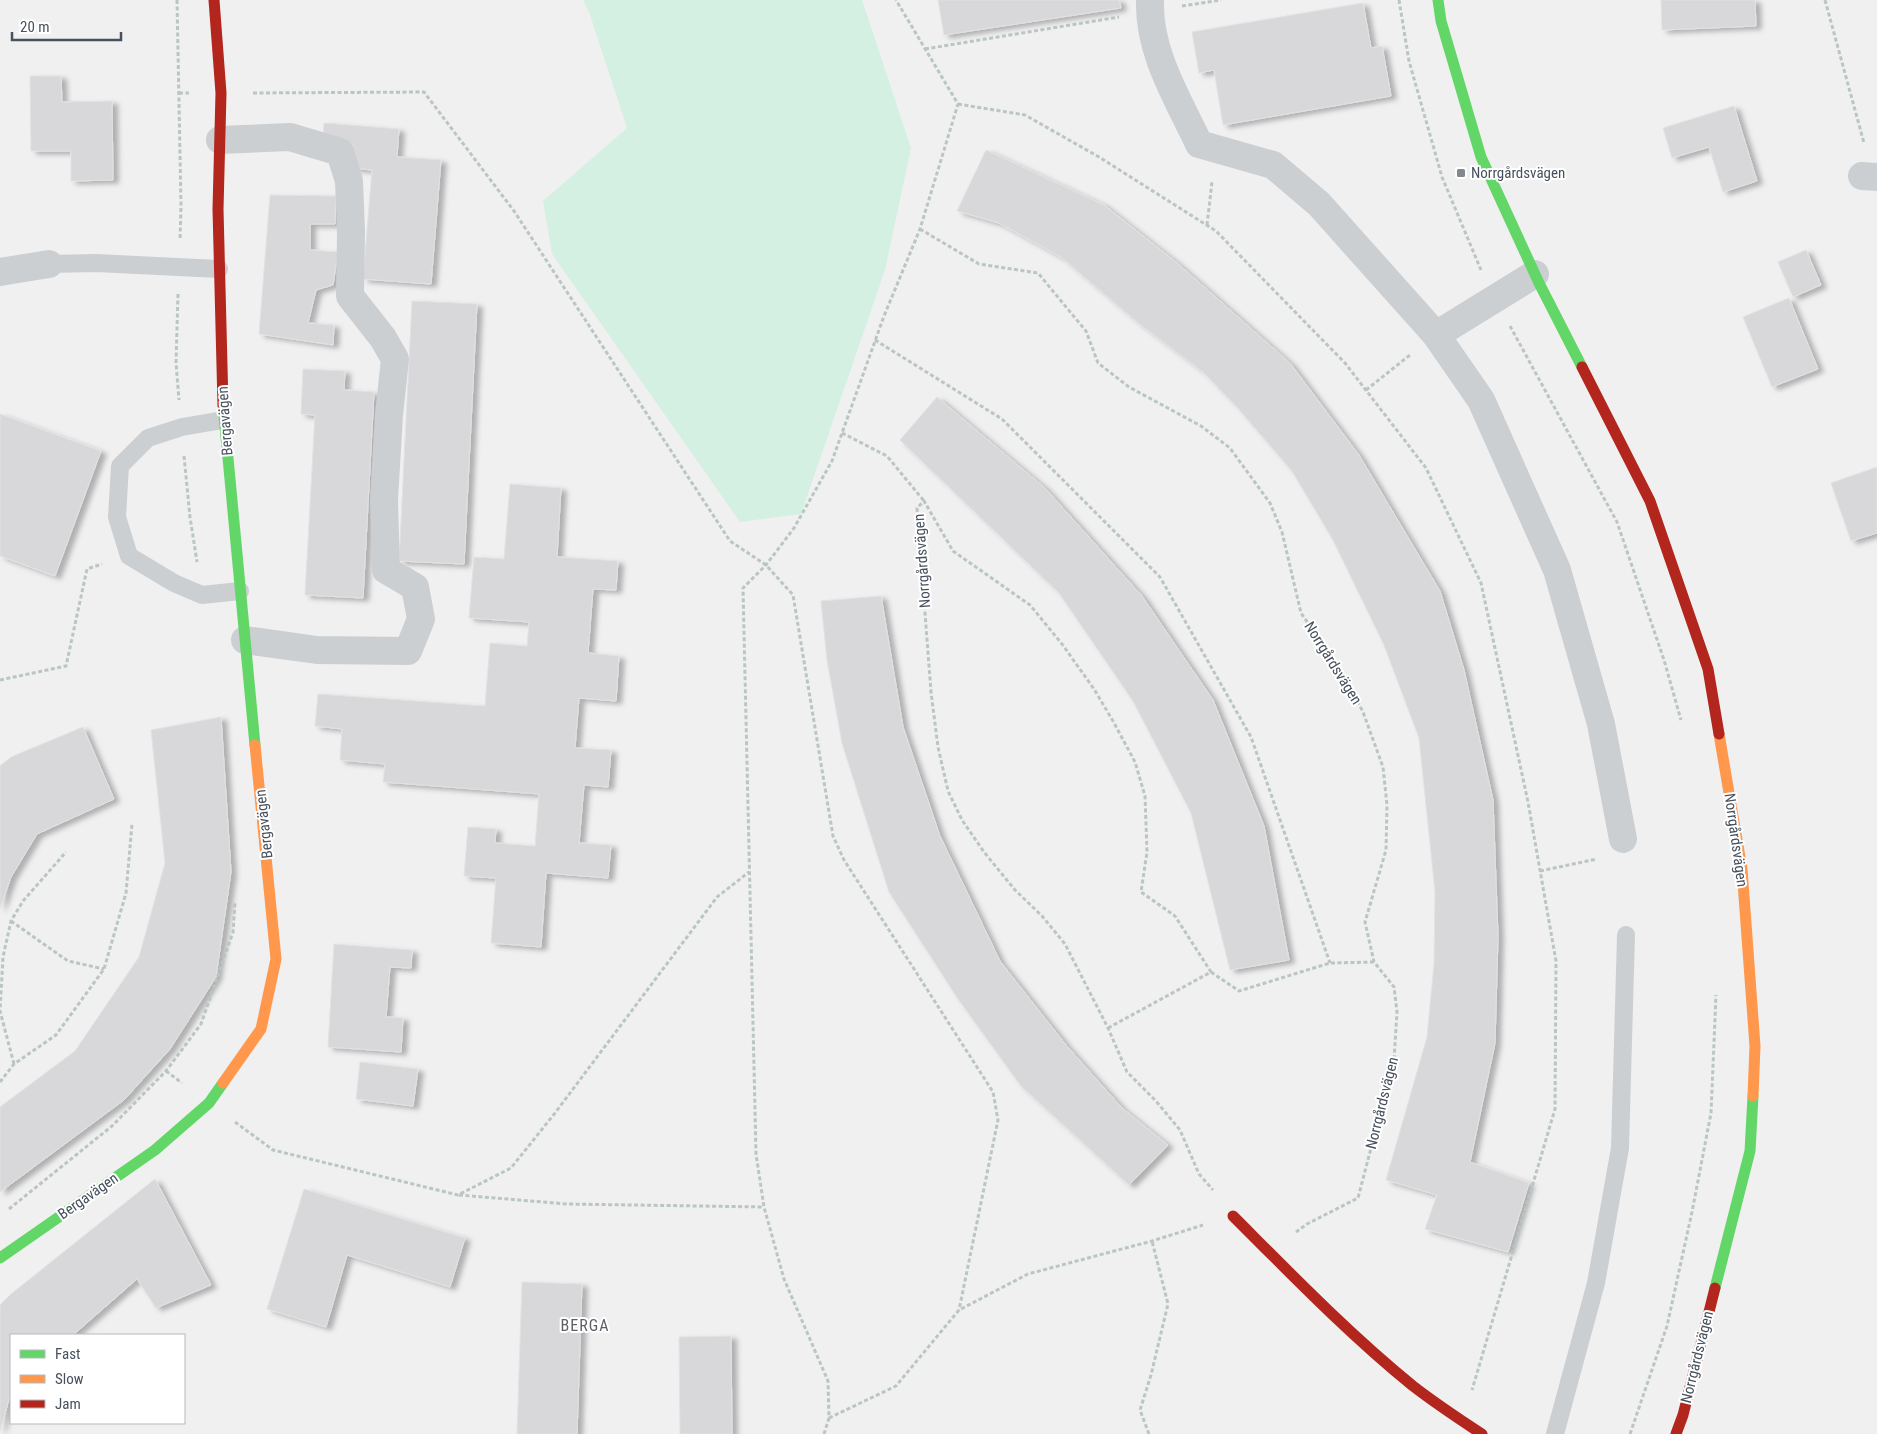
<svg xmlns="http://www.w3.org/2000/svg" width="1877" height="1434" font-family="'Roboto Condensed',sans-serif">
  <defs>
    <filter id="shadow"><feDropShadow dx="5.5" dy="3" stdDeviation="2.5" flood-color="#0004"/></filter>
  </defs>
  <rect width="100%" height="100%" fill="#f1f0f0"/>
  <polygon fill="#d4f0e2" points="583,0 862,0 911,148 885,270 801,514 740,522 552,254 543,201 627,128 589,12"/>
  <g fill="#d8d8db" stroke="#e2e2e3" filter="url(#shadow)">
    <polygon points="938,0 1119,0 1121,8 944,35"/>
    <polygon points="1661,0 1755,0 1756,26 1662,30"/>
    <polygon points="1363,3 1371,48 1382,46 1391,96 1223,125 1214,70 1199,73 1192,32"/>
    <polygon points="30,76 61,76 62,102 112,101 113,180 71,181 71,151 31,151"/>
    <polygon points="1734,106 1757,181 1723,192 1709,147 1672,158 1663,128"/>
    <polygon points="324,123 399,129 397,157 441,160 431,284 363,279 372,170 351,168 353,144 323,141"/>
    <polygon points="986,150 1104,205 1176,262 1290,363 1359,455 1440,591 1464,670 1493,800 1498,936 1495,1043 1470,1162 1529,1183 1508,1252 1425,1229 1437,1195 1386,1180 1427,1037 1434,964 1435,892 1419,738 1384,645 1333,540 1292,471 1236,406 1203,372 1137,322 1061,257 999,223 957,211"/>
    <polygon points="270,195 336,196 335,224 310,224 310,250 338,252 333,285 316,290 308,323 334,325 333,345 259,334"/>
    <polygon points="1806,250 1821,285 1793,297 1778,262"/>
    <polygon points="1789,298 1818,369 1772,387 1743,317"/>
    <polygon points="412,301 477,304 464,564 399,561"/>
    <polygon points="303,369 345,371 344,390 374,392 363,598 305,595 315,415 301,414"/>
    <polygon points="937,397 1045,488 1142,596 1213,700 1264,826 1289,960 1230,970 1191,813 1133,701 1059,593 900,440"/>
    <polygon points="0,414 101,451 55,576 0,556"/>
    <polygon points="1877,467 1877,533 1851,541 1831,483"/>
    <polygon points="510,484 561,488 557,557 618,561 616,590 593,589 588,653 619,656 616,701 579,698 575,748 611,750 608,787 584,785 579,843 611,845 608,878 546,873 541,947 491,943 496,878 464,876 468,827 496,829 495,843 535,846 539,794 383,782 385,764 340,760 342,729 315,726 318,694 485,706 490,643 527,646 529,622 469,618 474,557 504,559"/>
    <polygon points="881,596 903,727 940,836 1000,961 1066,1045 1122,1108 1168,1145 1129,1185 1021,1086 958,999 889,892 842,743 827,660 821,601"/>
    <polygon points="221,717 231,872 216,977 170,1049 124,1100 0,1192 0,1107 75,1051 139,957 165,863 151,730"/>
    <polygon points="83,727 114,799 37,834 11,877 0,908 0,766 11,757"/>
    <polygon points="334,944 412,950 411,968 390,967 386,1017 403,1018 401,1052 328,1047"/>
    <polygon points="360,1062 418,1069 413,1106 356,1099"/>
    <polygon points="155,1179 211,1285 156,1308 137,1279 73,1335 11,1335 11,1392 0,1431 0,1305 11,1294"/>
    <polygon points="304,1189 465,1238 450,1287 347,1255 326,1327 267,1309"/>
    <polygon points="522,1282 582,1284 577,1434 517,1434"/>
    <polygon points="731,1336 732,1434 680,1434 679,1337"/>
  </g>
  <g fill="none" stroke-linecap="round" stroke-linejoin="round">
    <g stroke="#b9c6c3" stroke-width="3" stroke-dasharray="4 2.5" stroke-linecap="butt">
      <polyline points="177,0 181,206 180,240"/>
      <polyline points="1399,0 1409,61 1442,177 1481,270"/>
      <polyline points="1825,0 1864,143"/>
      <polyline points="1182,6 1221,0"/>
      <polyline points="925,49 1119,17"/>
      <polyline points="179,93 189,93"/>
      <polyline points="253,93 424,92 514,211 730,541 766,565 793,595 833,836 844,860 993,1092 998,1120 959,1310"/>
      <polyline points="958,104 1025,115 1099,157 1216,231 1345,363 1426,468 1481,583 1528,802 1556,961 1555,1109 1472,1390"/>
      <polyline points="1207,225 1212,182"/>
      <polyline points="920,229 979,264 1038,273 1086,331 1098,363 1129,387 1201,426 1230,448 1270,503 1282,532 1301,613 1343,674 1363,712 1383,767 1387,805 1386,850 1365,922 1374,962 1394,987 1397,1012 1394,1060 1358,1198 1307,1224 1296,1232"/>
      <polyline points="178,294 176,363 179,400"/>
      <polyline points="1510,326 1617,522 1664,660 1681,720"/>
      <polyline points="875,340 1002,419 1160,577 1251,737 1330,963"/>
      <polyline points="1366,390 1410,355"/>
      <polyline points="842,433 887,456 924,501"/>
      <polyline points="184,456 190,517 197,562"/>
      <polyline points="0,680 66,666 87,569 102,564"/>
      <polyline points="1540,871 1597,859"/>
      <polyline points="11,921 68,961 104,969"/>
      <polyline points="1211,972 1239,991 1330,963 1374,962"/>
      <polyline points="1108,1028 1211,972 1175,916 1141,892 1147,852 1145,796 1135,762 1113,721 1094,689 1062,644 1030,605 953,551 924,501 917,508 931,692 938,747 948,791 962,820 984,852 1015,890 1042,916 1065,944 1108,1028 1127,1072 1156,1101 1180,1130 1199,1174 1213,1190"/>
      <polyline points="14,1064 0,1011 3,957 11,921 23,901 66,852"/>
      <polyline points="166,1071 182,1083"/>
      <polyline points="0,1082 14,1064 56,1035 104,969 126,893 132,824"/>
      <polyline points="235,1122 273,1150 458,1195 511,1168 555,1113 717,897 749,872"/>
      <polyline points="459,1195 567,1204 764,1207"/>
      <polyline points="9,1209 112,1126 166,1071 201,1024 233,932 235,902"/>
      <polyline points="829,1418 896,1386 959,1310 1028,1274 1152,1241 1203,1225"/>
      <polyline points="824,1434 829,1418 828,1381 784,1279 764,1207 756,1154 743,588 766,565 794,528 832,461 884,316 920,229 958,104 896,0"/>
      <polyline points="1149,1434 1140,1410 1151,1375 1168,1304 1152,1241"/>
      <polyline points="1630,1434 1667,1326 1692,1212 1711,1113 1716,995"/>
    </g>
    <g stroke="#cccfd1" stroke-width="18">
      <polyline points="49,264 96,263 219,269"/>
      <polyline points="223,420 182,427 148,438 120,466 117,517 129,556 174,583 202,595 240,591"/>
      <polyline points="1555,1434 1596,1283 1620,1148 1626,935"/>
    </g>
    <g stroke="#cccfd1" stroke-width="28">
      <path d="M 1150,0 C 1148,52 1178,99 1199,144 L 1273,165 L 1319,204 L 1436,335 L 1481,400 L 1557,570 L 1601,724 L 1623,839"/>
      <polyline points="220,140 290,137 340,152 349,181 351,232 350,296 383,338 395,359 389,415 384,500 386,570 415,587 421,619 408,651 317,650 245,640"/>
      <polyline points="1862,176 1877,177"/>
      <polyline points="0,272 49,264"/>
      <polyline points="1436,335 1535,274"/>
    </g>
    <g stroke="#63d668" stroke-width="11">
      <polyline points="1438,0 1441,21 1481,157 1539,283 1582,367"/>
      <polyline points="223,405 255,745"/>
      <polyline points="0,1258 155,1150 209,1103 223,1083"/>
      <polyline points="1715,1288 1750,1151 1753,1096"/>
    </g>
    <g stroke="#ff974d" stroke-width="11">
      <polyline points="1719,734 1742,869 1755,1046 1753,1096"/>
      <polyline points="223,1083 261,1029 276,959 255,745"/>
    </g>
    <g stroke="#b3261e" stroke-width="11">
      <polyline points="214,0 221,93 218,209 223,405"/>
      <polyline points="1582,367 1650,501 1708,669 1719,734"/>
      <path d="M 1233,1216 C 1291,1274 1349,1334 1413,1386 C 1435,1403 1459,1419 1482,1434"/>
      <polyline points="1676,1434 1683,1415 1715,1288"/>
    </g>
  </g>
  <rect fill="#828890" stroke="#fff" stroke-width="2" x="1456" y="168" width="10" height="10" rx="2.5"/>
  <g text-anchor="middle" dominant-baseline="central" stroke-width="4" stroke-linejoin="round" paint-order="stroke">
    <g font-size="15" fill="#47505d" stroke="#fff" text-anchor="start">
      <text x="1471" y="173">Norrgårdsvägen</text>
    </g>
    <g font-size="15" fill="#47505d" stroke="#fff">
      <text transform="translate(225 421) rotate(-94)">Bergavägen</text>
      <text transform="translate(922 561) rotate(-94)">Norrgårdsvägen</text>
      <text transform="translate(1333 663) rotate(58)">Norrgårdsvägen</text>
      <text transform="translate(264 824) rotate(-96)">Bergavägen</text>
      <text transform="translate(1736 840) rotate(82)">Norrgårdsvägen</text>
      <text transform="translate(1382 1103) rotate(-76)">Norrgårdsvägen</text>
      <text transform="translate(88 1196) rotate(-35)">Bergavägen</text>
      <text transform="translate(1697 1357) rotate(-76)">Norrgårdsvägen</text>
    </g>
    <g font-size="16" letter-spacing="1" fill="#5c5f65" stroke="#fff">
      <text x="585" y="1325">BERGA</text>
    </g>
  </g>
  <rect x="10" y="1334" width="175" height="90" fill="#ffffff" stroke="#b5b9be"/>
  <rect x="20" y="1350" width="25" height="8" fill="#63d668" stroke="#b5b9be"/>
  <text x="55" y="1359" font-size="15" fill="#47505d">Fast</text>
  <rect x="20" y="1375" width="25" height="8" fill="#ff974d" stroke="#b5b9be"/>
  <text x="55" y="1384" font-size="15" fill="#47505d">Slow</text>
  <rect x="20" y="1400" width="25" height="8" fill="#b3261e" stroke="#b5b9be"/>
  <text x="55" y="1409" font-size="15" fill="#47505d">Jam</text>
  <path d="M12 32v8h109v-8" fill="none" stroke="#47505d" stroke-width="2.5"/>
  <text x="20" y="32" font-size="15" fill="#47505d" stroke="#ffffff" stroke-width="4" paint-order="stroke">20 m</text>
</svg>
